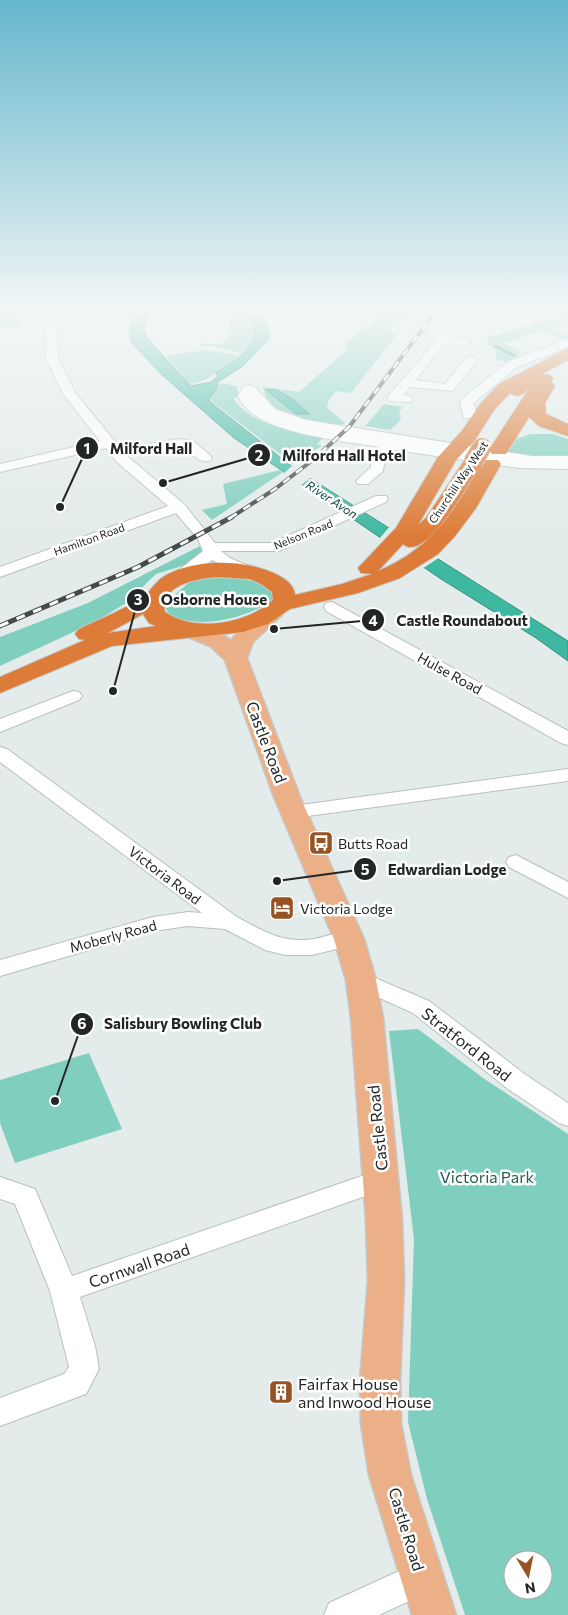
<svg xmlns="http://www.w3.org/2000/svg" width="568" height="1615" font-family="Commissioner,sans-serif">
  <rect width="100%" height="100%" fill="#e3ecea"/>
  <g fill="#80cfbe" fill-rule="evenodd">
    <polygon points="0,310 18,310 19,327 0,328"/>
    <path d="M 227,310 C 258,310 262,334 240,353 L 213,346 L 200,346 L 202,343 L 220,345 C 231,338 230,329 230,318 L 233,316 Z"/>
    <path d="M 379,310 L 414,310 L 388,332 L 397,334 L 351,393 L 336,391 L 328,402 L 327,408 L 345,423 L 338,427 C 313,422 267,418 263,387 L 299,392 L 348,349 L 344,345 L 371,322 Z"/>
    <polygon points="548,310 568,310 568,324 552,329 568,336 568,339 563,340 542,331 503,343 522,352 517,354 519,357 508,362 496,360 495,349 487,344 491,340 482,336 491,336 563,316"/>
    <path d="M 204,350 L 238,355 C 229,364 202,387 189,383 L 166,356 Z"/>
    <path d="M 220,383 L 237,386 L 238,397 L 233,398 C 252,426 292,430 323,438 L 317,444 L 322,446 L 293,464 L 211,401 Z"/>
    <polygon points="384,404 402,407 399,413 401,417 399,422 390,430 365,426"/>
    <polygon points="531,434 553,434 568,439 568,457 556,459 507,452 516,439"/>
    <polygon points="280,470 283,472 212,520 202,510 227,504 223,484"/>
    <polygon points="200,546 202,552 198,558 182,566 156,574 126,603 95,622 0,666 0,637 88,603"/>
    <path d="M 227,575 L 261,583 L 274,593 L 271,602 C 241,619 203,629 169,616 L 165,606 L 167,601 L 192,580 Z"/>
    <path d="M 418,1029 L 483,1078 L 568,1134 L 568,1615 L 465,1615 L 427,1499 L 408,1422 L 414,1239 L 389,1031 ZM 513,1560 L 543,1560 L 543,1590 L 513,1590 Z"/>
    <polygon points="89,1053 122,1129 15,1163 0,1123 0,1080"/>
  </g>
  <g fill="#3eb8a1" stroke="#368c7c">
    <path d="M 135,310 L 148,310 L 144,328 L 147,338 L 191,386 L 211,382 L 218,376 L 216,373 C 238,359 274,334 241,310 L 256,310 L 264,315 L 270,338 L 243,366 L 218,382 L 217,388 L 209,401 L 294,468 L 568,641 L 568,661 L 536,638 L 441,579 L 234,438 L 162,375 L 131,342 L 129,328 L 134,316 Z"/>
    <polygon points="275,389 294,400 309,414 296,414 266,390"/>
  </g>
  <g fill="#e3ecea">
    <polygon points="294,464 312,477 300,486 282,475"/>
    <polygon points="391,525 440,557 422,569 379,539"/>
  </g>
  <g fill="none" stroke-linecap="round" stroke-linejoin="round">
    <polyline stroke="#368c7c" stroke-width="3" points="495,346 513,355"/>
    <defs>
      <g id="minor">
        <path d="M 44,310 L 56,310 L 58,359 L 76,394 L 121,449 L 178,439 L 193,441 L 210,455 L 212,458 L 210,461 C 196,464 191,448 178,447 L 127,456 L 184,504 L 215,543 L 272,543 L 376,496 L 386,496 L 388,499 L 386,502 L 279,551 L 221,551 L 230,558 L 253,568 L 255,571 L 253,574 L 247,576 L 212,560 L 186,580 L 174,580 L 172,577 L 174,574 L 203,551 L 198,539 L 176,513 L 0,577 L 0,567 L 168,506 L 118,463 L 106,448 L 0,472 L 0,464 L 100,441 L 64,395 L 46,359 Z"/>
        <polygon points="455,310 467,310 449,336 469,339 471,342 465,346 444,343 416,380 445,384 467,357 475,357 477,360 475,363 453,391 410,387 404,395 411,396 412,399 411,402 389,401 388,398 389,395 422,358"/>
        <polygon points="503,310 519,310 538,319 536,321 506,330 502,328 502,324 520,319"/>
        <polygon points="568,339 568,347 517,367 474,403 476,415 474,418 464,418 460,402 462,399 509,361"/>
        <path d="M 249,385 L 254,386 L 275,409 L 306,420 L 532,456 L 568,456 L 568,469 L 519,468 L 395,450 L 385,457 L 383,471 L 368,484 L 358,484 L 356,481 L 371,467 L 371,456 L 379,447 C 341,440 254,434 238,396 L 244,386 Z"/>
        <polygon points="332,602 568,731 568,745 561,743 326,611 324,607 326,603"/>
        <polygon points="73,691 79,692 82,696 79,700 0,732 0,719"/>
        <path d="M 0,747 L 7,749 L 237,917 C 263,931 283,944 314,939 C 328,936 343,930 357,934 L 360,939 L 357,944 L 312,955 L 285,955 L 265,950 L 225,929 L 188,926 L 154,931 L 0,976 L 0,960 L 153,917 L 188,912 L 202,913 L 0,762 Z"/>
        <polygon points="568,769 568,781 293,818 286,816 283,812 286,808 293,806"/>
        <polygon points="516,855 568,882 568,898 509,867 506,862 509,857"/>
        <polygon points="361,972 429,1001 526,1075 568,1103 568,1126 559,1123 508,1089 413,1013 353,986 350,980 353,974"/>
        <polygon points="382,1169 391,1173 395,1180 391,1187 80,1297 95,1346 99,1369 86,1394 0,1426 0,1398 64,1374 69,1367 50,1291 15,1204 0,1199 0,1177 35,1189 72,1276"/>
        <polygon points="421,1561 433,1566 438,1578 433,1590 379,1615 324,1615 329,1603"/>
      </g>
      <path id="major" d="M 271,608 L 279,610 L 282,615 L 253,642 L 247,658 L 300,797 L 364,939 L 376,980 L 383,1018 L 402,1221 L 404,1280 L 400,1381 L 401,1424 L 411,1475 L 456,1615 L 412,1615 L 369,1475 L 361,1424 L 360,1381 L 368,1280 L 366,1221 L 351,1018 L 346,980 L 334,939 L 274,797 L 225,660 L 210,646 L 184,635 L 181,630 L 184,625 C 199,622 220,631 231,641 C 240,628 255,612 271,608 Z"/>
      <path id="highway" d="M 568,348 L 568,360 L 542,374 L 550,375 L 553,379 L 551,382 L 555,386 L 545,403 L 546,414 L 568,424 L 568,436 L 539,426 L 529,417 L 506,454 L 492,454 L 489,450 L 532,384 C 526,392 520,400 510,393 L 494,410 L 475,440 L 456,460 L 418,525 L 426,518 L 466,458 L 480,458 L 482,463 L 484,460 L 498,460 L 501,464 L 476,508 L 455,536 L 438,554 L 400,578 L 358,593 L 290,609 L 268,624 L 243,632 L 112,646 L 0,693 L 0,677 L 85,640 L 79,639 L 75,634 L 79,629 C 98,620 128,608 144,596 C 151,591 155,582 163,577 C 192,559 240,559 271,572 C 281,576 294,583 295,595 L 342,584 L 372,574 L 361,573 L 358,568 L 396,528 L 438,457 L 461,432 L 481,403 L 499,384 ZM 481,464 C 455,511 430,550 378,571 L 403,544 C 425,564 471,480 481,464 ZM 218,577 L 250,579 L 261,584 L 272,592 L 273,600 C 247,624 195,633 165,612 C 158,585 199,578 218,577 ZM 143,614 L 149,623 L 156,626 L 108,633 Z"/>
    </defs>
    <use href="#minor" stroke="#b8c0be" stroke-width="2"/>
    <use href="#major" stroke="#c6c7c7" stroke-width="3"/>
    <use href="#highway" stroke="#c6c7c7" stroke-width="2"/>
    <use href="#minor" fill="#fff" fill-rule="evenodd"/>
    <use href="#major" fill="#ebb088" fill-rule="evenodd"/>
    <use href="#highway" fill="#dd7c38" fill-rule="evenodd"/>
    <defs>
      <polyline id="rail-far1" points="230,518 275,489 314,459 349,427 437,310"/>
      <polyline id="rail" points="0,626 138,567 232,517"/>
    </defs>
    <use href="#rail-far1" stroke="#464a4a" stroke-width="4"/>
    <use href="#rail" stroke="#464a4a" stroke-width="5"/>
    <use href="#rail-far1" stroke="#fff" stroke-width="2.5" stroke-dasharray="8" stroke-linecap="butt"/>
    <use href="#rail" stroke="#fff" stroke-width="3" stroke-dasharray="9" stroke-linecap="butt"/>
    <defs>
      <polyline id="highway-bridge" points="473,462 482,447"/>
    </defs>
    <use href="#highway-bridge" stroke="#c6c7c7" stroke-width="20" stroke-linecap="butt"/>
    <use href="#highway-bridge" stroke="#dd7c38" stroke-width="18"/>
  </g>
  <linearGradient id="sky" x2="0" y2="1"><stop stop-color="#64b6cc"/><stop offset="0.58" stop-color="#f2f6f6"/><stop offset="1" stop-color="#f2f6f6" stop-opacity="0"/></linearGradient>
  <rect width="568" height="536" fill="url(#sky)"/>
  <defs>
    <symbol id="bus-square" viewBox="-11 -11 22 22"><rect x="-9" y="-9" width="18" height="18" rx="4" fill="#965324" stroke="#fff"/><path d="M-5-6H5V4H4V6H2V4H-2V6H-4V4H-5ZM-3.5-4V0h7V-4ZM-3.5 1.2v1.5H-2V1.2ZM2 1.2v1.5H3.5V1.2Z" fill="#fff"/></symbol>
    <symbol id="hotel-square" viewBox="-11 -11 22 22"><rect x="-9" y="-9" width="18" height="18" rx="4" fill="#965324" stroke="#fff"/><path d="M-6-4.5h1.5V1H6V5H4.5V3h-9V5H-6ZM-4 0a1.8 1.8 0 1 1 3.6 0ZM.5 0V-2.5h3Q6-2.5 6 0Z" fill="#fff"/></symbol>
    <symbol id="building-square" viewBox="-11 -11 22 22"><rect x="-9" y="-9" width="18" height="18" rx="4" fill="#965324" stroke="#fff"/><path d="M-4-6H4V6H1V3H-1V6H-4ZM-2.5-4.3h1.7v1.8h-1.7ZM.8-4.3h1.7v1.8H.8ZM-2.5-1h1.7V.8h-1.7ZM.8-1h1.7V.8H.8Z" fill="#fff"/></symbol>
  </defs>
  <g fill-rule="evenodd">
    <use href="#bus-square" x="307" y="829" width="28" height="28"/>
    <use href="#hotel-square" x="268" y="894" width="28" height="28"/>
    <use href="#building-square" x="267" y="1378" width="28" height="28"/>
  </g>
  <g text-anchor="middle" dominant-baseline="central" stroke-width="5" stroke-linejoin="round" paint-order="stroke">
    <g font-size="11" fill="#232626" stroke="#fff">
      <text transform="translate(458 482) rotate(-56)">Churchill Way West</text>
      <text transform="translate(303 534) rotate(-22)">Nelson Road</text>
      <text transform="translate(89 539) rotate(-20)">Hamilton Road</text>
    </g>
    <g font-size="12" font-style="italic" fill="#073e35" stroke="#fff">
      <text transform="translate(332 499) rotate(33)">River Avon</text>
    </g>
    <g font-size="14" fill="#232626" stroke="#fff">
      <text transform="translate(450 673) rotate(29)">Hulse Road</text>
      <text transform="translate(165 875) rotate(37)">Victoria Road</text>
      <text transform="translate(113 936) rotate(-15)">Moberly Road</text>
    </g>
    <g font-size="14" fill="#232626" stroke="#fff" text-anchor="start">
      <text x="338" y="843">Butts Road</text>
      <text x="300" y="908">Victoria Lodge</text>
    </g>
    <g font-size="16" fill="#232626" stroke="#fff">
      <text transform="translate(267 742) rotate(69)">Castle Road</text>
      <text transform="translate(467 1044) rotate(38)">Stratford Road</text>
      <text transform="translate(377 1128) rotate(-96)">Castle Road</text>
      <text transform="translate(139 1265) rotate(-19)">Cornwall Road</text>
      <text transform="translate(407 1529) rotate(73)">Castle Road</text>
    </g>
    <g font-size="16" fill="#2a5c51" stroke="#fff">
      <text x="487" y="1176">Victoria Park</text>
    </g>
    <g font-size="16" fill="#232626" stroke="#fff" text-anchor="start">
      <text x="298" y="1383">Fairfax House<tspan x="298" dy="18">and Inwood House</tspan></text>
    </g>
  </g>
  <path fill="none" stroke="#232626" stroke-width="2" d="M60 507L87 448M163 483L259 455M113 691L138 600M274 629L373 620M277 881L365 869M55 1101L82 1024"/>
  <g fill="#232626" stroke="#fff" stroke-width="2">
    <circle cx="60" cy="507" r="5"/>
    <circle cx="163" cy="483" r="5"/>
    <circle cx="113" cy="691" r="5"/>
    <circle cx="274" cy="629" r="5"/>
    <circle cx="277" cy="881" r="5"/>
    <circle cx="55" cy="1101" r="5"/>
    <circle cx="87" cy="448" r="12"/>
    <circle cx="259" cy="455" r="12"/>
    <circle cx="138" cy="600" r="12"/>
    <circle cx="373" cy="620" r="12"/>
    <circle cx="365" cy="869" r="12"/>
    <circle cx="82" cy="1024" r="12"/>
  </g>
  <g font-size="15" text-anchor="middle" font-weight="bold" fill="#fff">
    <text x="87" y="454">1</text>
    <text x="259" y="461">2</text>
    <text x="138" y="605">3</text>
    <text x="373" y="626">4</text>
    <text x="365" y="875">5</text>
    <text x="82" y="1029">6</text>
  </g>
  <g font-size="15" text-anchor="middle" font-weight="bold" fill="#232626" stroke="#fff" stroke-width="5" stroke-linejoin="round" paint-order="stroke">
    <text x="151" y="454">Milford Hall</text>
    <text x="344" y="461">Milford Hall Hotel</text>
    <text x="214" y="605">Osborne House</text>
    <text x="462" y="626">Castle Roundabout</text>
    <text x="447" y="875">Edwardian Lodge</text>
    <text x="183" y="1029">Salisbury Bowling Club</text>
  </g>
  <g transform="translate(528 1575) rotate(170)"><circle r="24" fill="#ffffff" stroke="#a7a8a8"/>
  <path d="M0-4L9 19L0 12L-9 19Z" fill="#965324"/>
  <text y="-8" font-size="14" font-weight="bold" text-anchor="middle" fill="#232626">N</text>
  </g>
</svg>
